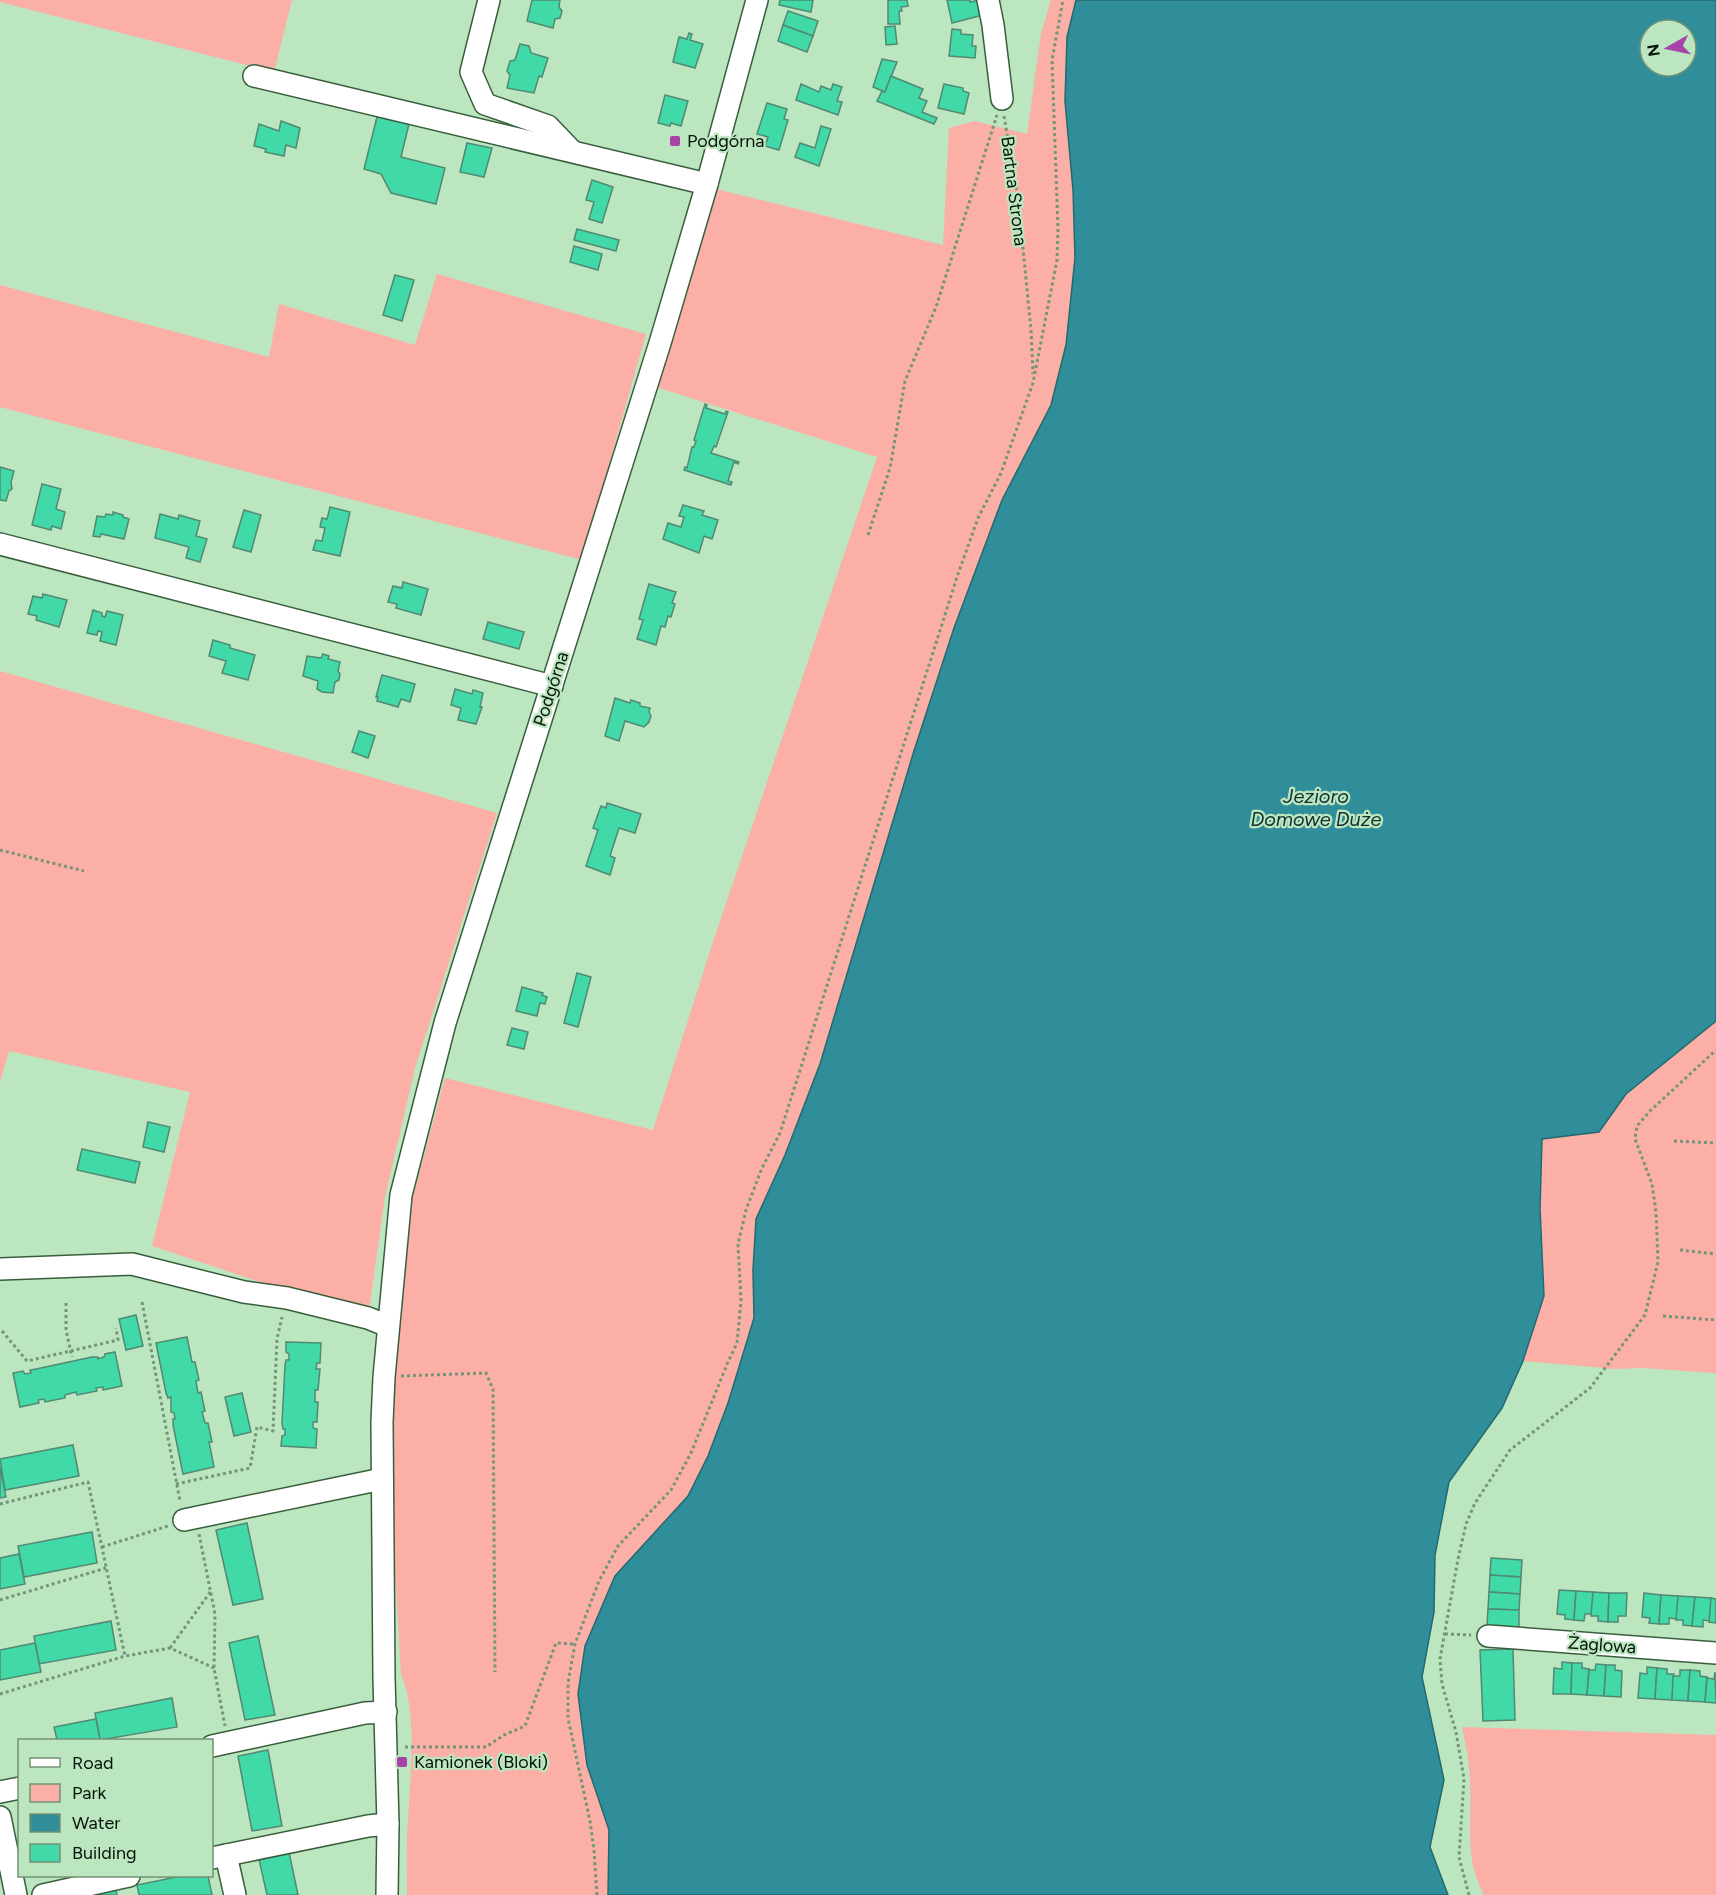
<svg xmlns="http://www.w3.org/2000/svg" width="1716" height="1895" font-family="Figtree,sans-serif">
  <rect width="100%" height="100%" fill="#bce6bf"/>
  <g fill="#fbafa7">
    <polygon points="0,0 292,0 274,72 0,2"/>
    <path d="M 1051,0 L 1076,0 L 1067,37 L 1075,258 L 1066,345 L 1051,405 L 1002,500 L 954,628 L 913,754 L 820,1064 L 785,1155 L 756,1219 L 753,1270 L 754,1318 L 728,1403 L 708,1456 L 688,1497 L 615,1576 L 587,1765 L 609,1830 L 608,1895 L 407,1895 C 407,1870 406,1845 408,1821 C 410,1777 418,1714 401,1674 L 387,1432 L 395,1320 L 411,1204 L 445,1078 L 653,1130 L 712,945 L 877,457 L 656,387 L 716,189 L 943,245 L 949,128 L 975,121 L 1027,134 L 1041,34 Z"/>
    <polygon points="437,274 646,334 582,560 0,407 0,285 269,357 279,304 415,345"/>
    <polygon points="0,671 497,813 415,1068 385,1197 368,1318 152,1246 190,1092 9,1051 0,1083"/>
    <polygon points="1716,1019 1716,1373 1642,1368 1615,1369 1523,1361 1544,1296 1540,1209 1542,1138 1599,1132 1626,1094"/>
    <path d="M 1462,1727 L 1716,1735 L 1716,1895 L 1484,1895 C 1464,1860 1472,1820 1470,1782 C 1470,1763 1465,1744 1462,1727 Z"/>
  </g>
  <path fill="#308e9a" stroke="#236a6e" stroke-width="1.5" fill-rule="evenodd" d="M 1076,0 L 1716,0 L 1716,1021 L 1626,1094 L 1599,1132 L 1542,1139 L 1540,1209 L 1544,1296 L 1523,1361 L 1502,1408 L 1449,1482 L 1435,1555 L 1434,1612 L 1422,1677 L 1444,1780 L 1430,1847 L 1448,1895 L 608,1895 L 609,1830 L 587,1765 L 578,1694 L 585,1646 L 615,1576 L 688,1496 L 708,1456 L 728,1403 L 754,1318 L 753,1270 L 756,1219 L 785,1155 L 820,1064 L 913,754 L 954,628 L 1002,500 L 1051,405 L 1066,345 L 1075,258 L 1073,190 L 1065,101 L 1067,37 ZM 1650,30 L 1686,30 L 1686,66 L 1650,66 Z"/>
  <g fill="#40d9a7" stroke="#518972" stroke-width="1.5">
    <polygon points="532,0 560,0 559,7 562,11 560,18 555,19 553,28 527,21"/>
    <polygon points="780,0 813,0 811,12 779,5"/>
    <polygon points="888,0 907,0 908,6 901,7 902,11 899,11 900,24 888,24"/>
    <polygon points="947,0 970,0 970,2 979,0 987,14 952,23"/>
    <polygon points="788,11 818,21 813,36 783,25"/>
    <polygon points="783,25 813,36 807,52 778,41"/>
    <polygon points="895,26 897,44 886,45 885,27"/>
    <polygon points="952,29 961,30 961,34 973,35 972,46 976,46 975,58 949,56"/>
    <polygon points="689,33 692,34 690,40 703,44 695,68 673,62 679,37 687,39"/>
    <polygon points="520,44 529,46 531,53 548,58 542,77 539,76 534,93 507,88 510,75 507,71 510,61 515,60"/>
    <polygon points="882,59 897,62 885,92 873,87"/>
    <polygon points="891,76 923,89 919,98 927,101 922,112 937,118 934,124 877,101 882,91 885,92"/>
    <polygon points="801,84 819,92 821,86 831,90 833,84 842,87 837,101 842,102 838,115 796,100"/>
    <polygon points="944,84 963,88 963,91 969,93 964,114 938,108"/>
    <polygon points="665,95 688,101 681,126 671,123 670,126 658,123"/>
    <polygon points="767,103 787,109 784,119 788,120 779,150 765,146 768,137 757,134"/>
    <polygon points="377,117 409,124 401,157 445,168 436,204 391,193 381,174 364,169"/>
    <polygon points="281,121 300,128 296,148 286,145 284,156 265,152 266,149 254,146 259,124 279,131"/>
    <polygon points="821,126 831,129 819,166 795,157 800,143 815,148"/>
    <polygon points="467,143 492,148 484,177 460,172"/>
    <polygon points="592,180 613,187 602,223 589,219 594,202 586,200"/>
    <polygon points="577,229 619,240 616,251 574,240"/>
    <polygon points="574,246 602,254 598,270 570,262"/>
    <polygon points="395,275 414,280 402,321 383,315"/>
    <polygon points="705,404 707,405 706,408 725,414 726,411 728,412 716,447 714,446 711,453 739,462 738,464 734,462 728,481 732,482 731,485 684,470 685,467 687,468 692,447 694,447 696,441 694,440"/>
    <polygon points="0,467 14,471 11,482 12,489 9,491 6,501 0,500"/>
    <polygon points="42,484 61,489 56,509 65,512 61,529 52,526 51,530 32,525"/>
    <polygon points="683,505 704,511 702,515 718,520 712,539 704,536 699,553 663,539 668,523 681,527 684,517 679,516"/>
    <polygon points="330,507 350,512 340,556 313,550 316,540 322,541 325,528 320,527 322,518 327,519"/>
    <polygon points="244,510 261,515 251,552 233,547"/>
    <polygon points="113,512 123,515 123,517 129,519 124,539 101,534 100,537 93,536 97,516 105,517 106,514 113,515"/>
    <polygon points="160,514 178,519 179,515 200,521 196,536 207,539 200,562 186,558 189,547 155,538"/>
    <polygon points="403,582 428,589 421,615 396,608 397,604 388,602 393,586 402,588"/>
    <polygon points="649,584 676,592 672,603 675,604 671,617 668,616 665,627 661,626 656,645 637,639 643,620 639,619"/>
    <polygon points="43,594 67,600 59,627 36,620 37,616 28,614 33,596 42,598"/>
    <polygon points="93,610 102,613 102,616 105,617 107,611 123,615 116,645 100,641 102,632 98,631 97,635 87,633"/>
    <polygon points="488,622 524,632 519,649 483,639"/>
    <polygon points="213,640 230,645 230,648 255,655 248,680 222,673 226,661 209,656"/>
    <polygon points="323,654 329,656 328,659 340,662 338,671 340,674 339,680 335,682 333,693 322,692 317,689 318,681 303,676 307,656 321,658"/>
    <polygon points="382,675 415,684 410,702 401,699 398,707 377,701 378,697 376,697"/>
    <polygon points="455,689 472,694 473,690 483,693 480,707 482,707 476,724 458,720 461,708 451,705"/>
    <polygon points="615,698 630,703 631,700 640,703 640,706 650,708 649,712 651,716 649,722 644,727 625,721 619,741 605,736"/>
    <polygon points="359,731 375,736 368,758 352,752"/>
    <polygon points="607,803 641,814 635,833 619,828 610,856 615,858 610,875 586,866 598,830 593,828 601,806 606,808"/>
    <polygon points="577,973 591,977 578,1027 564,1023"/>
    <polygon points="522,987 543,993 542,995 547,997 545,1004 540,1003 537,1016 516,1011"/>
    <polygon points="512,1028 528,1032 524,1049 507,1045"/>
    <polygon points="148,1122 170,1127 164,1152 143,1147"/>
    <polygon points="82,1149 140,1162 135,1183 77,1170"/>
    <polygon points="136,1315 143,1346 126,1350 119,1319"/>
    <polygon points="187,1337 192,1362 195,1362 199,1380 196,1381 198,1393 201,1392 205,1411 202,1412 205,1423 208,1423 212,1442 209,1442 214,1467 183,1474 173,1425 173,1419 175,1419 174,1413 171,1412 171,1397 168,1398 166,1393 156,1343"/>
    <polygon points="286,1342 321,1343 320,1363 317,1363 316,1369 320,1369 318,1390 315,1390 315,1402 318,1402 317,1422 313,1422 313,1428 317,1429 316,1448 281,1446 282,1436 285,1435 285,1429 283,1429 282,1423 285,1365 286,1360 289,1360 289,1354 286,1352"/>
    <polygon points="115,1352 122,1386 103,1390 103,1387 96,1388 97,1391 77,1395 76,1392 65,1395 65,1398 45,1402 44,1399 38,1400 39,1403 20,1407 13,1373 23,1371 25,1374 31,1373 30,1370 36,1369 92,1357 98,1357 98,1359 104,1357 105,1354"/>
    <polygon points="242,1393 251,1432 234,1436 225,1397"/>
    <polygon points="73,1445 79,1476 5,1490 0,1459"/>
    <polygon points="0,1467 6,1497 0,1498"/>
    <polygon points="247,1523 263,1599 233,1605 216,1530"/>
    <polygon points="92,1532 97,1563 24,1577 18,1546"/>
    <polygon points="19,1554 25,1584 0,1589 0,1558"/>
    <polygon points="1491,1558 1522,1560 1521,1577 1490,1575"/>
    <polygon points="1490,1575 1521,1577 1520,1594 1489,1592"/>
    <polygon points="1559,1590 1576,1591 1574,1620 1565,1619 1565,1615 1557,1614"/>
    <polygon points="1576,1591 1593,1592 1592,1614 1585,1614 1584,1621 1574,1620"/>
    <polygon points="1489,1592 1520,1594 1519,1610 1488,1609"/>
    <polygon points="1593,1592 1609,1593 1608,1622 1598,1621 1598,1616 1591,1616"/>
    <polygon points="1609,1593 1627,1593 1626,1616 1618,1616 1618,1622 1608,1622"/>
    <polygon points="1644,1593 1661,1595 1659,1624 1649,1623 1650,1618 1642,1617"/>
    <polygon points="1661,1595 1678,1596 1677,1619 1669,1618 1669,1624 1659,1624"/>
    <polygon points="1678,1596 1695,1597 1692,1626 1683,1625 1683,1620 1676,1620"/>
    <polygon points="1695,1597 1711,1598 1710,1621 1703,1620 1703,1627 1692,1626"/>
    <polygon points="1711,1598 1716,1599 1716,1623 1709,1622"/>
    <polygon points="1488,1609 1519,1610 1519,1628 1487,1626"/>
    <polygon points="111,1621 116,1650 39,1664 34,1636"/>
    <polygon points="258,1636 275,1715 245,1720 229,1643"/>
    <polygon points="35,1643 41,1672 0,1680 0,1650"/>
    <polygon points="1513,1649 1515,1720 1483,1721 1480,1650"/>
    <polygon points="1562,1662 1572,1663 1571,1694 1553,1694 1554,1668 1562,1669"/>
    <polygon points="1572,1663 1582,1663 1582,1668 1589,1669 1587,1695 1571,1694"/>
    <polygon points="1596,1664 1606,1665 1604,1696 1587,1695 1589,1670 1595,1670"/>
    <polygon points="1606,1665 1615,1665 1615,1670 1622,1671 1621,1697 1604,1696"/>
    <polygon points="1647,1667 1657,1668 1655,1699 1638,1698 1640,1673 1647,1674"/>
    <polygon points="1657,1668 1667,1669 1667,1674 1674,1674 1672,1700 1655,1699"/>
    <polygon points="1680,1670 1690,1670 1688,1701 1672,1700 1673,1676 1680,1676"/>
    <polygon points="1690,1670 1700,1671 1700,1676 1707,1677 1705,1702 1688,1701"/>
    <polygon points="1715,1672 1716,1703 1705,1702 1707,1678 1714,1679"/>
    <polygon points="172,1698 177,1727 100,1740 95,1713"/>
    <polygon points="96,1719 100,1740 57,1740 54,1727"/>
    <polygon points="268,1750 282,1826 252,1831 238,1756"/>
    <polygon points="289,1852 298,1895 267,1895 259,1859"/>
    <polygon points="181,1876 208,1876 212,1895 139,1895 137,1885"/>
    <polygon points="116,1890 117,1895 94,1895"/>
  </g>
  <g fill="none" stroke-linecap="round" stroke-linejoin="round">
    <defs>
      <g id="minor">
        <polyline points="489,0 471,72 485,104 548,126 572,151"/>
        <polyline points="988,0 993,25 1002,99"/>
        <polyline points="254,76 707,184"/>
        <polyline points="0,544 552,686"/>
        <polyline points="0,1269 132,1264 244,1292 287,1298 368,1318 388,1326"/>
        <polyline points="184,1520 382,1479"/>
        <polyline points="1488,1636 1716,1653"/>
        <polyline points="212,1746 365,1713 386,1712"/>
        <polyline points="0,1792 20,1788"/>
        <polyline points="0,1817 16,1895"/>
        <polyline points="226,1855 235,1895"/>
        <polyline points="212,1858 368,1826 388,1824"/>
        <polyline points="43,1895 129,1876"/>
        <polyline points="387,1895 388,1824 384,1678 382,1422 384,1377 401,1195 445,1023 660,343 707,184 757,0"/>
      </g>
    </defs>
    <use href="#minor" stroke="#395e3d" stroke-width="24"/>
    <g stroke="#759578" stroke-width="3" stroke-dasharray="3 3" stroke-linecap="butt">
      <polyline points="1004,116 1018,198 1031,330 1033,374"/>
      <polyline points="868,535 890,468 905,381 936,307 997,115"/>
      <polyline points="0,850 84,871"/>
      <polyline points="1674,1141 1716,1143"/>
      <polyline points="1680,1250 1716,1254"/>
      <polyline points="142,1302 180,1501"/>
      <polyline points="66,1303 66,1330 72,1357"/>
      <polyline points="1663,1316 1716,1320"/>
      <polyline points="2,1331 27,1361 118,1340 116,1328"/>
      <polyline points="401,1376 486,1373 493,1389 495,1672"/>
      <polyline points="176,1484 250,1468 257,1427 273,1431 277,1339 282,1317"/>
      <polyline points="0,1504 88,1482 125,1656"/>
      <polyline points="199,1534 215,1614 214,1668 225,1726"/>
      <polyline points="102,1547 168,1526"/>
      <polyline points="0,1600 106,1568"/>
      <polyline points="1445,1634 1471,1635"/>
      <polyline points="170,1648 211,1591"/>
      <polyline points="0,1694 125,1656 170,1648 214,1668"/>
      <polyline points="405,1747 486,1747 504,1735 525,1726 556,1643 575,1644"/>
      <polyline points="597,1895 594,1850 590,1821 568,1718 568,1683 575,1644 599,1581 618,1546 671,1490 691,1453 728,1362 737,1343 741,1301 738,1244 746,1210 762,1168 780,1133 957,577 978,518 1001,473 1033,383 1057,260 1058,229 1052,60 1063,0"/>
      <polyline points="1469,1895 1459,1857 1464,1779 1456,1732 1442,1684 1440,1659 1458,1559 1466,1524 1475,1503 1510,1450 1590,1388 1645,1315 1658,1262 1656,1212 1652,1184 1635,1139 1637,1126 1651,1110 1716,1050"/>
    </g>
    <use href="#minor" stroke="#fff" stroke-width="21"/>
  </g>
  <g fill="#a744aa" stroke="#bce6bf" stroke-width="2">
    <rect x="669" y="135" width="12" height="12" rx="3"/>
    <rect x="396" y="1756" width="12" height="12" rx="3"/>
  </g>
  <g text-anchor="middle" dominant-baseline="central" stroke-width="4.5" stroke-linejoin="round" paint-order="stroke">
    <g font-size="18" fill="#061508" stroke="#bce6bf" text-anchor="start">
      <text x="687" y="141">Podgórna</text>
      <text x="414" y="1762">Kamionek (Bloki)</text>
    </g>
    <g font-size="18" fill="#061508" stroke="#bce6bf">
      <text transform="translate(1014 191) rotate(83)">Bartna Strona</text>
      <text transform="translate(551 689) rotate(-72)">Podgórna</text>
      <text transform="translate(1602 1645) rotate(4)">Żaglowa</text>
    </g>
    <g font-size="20" font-style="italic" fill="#133033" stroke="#bce6bf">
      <text x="1316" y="796">Jezioro<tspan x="1316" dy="23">Domowe Duże</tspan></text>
    </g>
  </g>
  <rect x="18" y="1739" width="195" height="138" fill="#bce6bf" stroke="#739276" stroke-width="1.5"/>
  <rect x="30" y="1758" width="30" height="9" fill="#ffffff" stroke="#739276" stroke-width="1.5"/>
  <text x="72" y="1769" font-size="18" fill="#061508">Road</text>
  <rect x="30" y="1784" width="30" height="18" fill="#fbafa7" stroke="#739276" stroke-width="1.5"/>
  <text x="72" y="1799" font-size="18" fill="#061508">Park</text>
  <rect x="30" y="1814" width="30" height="18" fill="#308e9a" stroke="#739276" stroke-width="1.5"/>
  <text x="72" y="1829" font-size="18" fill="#061508">Water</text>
  <rect x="30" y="1844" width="30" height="18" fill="#40d9a7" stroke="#739276" stroke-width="1.5"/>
  <text x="72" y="1859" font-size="18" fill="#061508">Building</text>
  <g transform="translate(1668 48) rotate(261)"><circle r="28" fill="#bce6bf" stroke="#739276" stroke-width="1.5"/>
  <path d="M0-4.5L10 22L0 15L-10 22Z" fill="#a744aa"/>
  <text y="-9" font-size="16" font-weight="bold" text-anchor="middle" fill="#061508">N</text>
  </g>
</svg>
